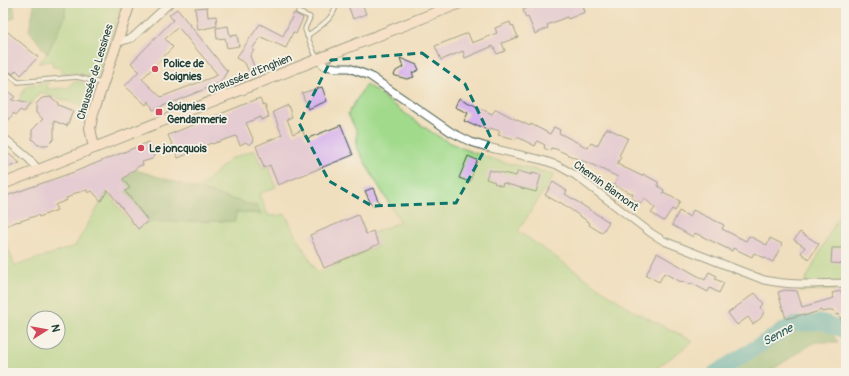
<svg xmlns="http://www.w3.org/2000/svg" width="849" height="376" font-family="Pangolin,sans-serif">
  <rect width="100%" height="100%" fill="#f7f3e8"/>
  <filter id="ink" filterUnits="userSpaceOnUse"><feTurbulence type="fractalNoise" baseFrequency=".025" numOctaves="2"/><feDisplacementMap in="SourceGraphic" scale="8" xChannelSelector="R" yChannelSelector="G"/><feConvolveMatrix kernelMatrix="1 2 1 2 8 2 1 2 1" color-interpolation-filters="sRGB"/></filter>
  <filter id="wash" filterUnits="userSpaceOnUse"><feTurbulence type="fractalNoise" baseFrequency=".012" numOctaves="4" result="noise"/><feDisplacementMap in="SourceGraphic" scale="16" xChannelSelector="R" yChannelSelector="G"/><feGaussianBlur stdDeviation="0.9" result="paint"/><feColorMatrix in="noise" values="0 0 0 0 0 0 0 0 0 0 0 0 0 0 0 0 0 1.4 0 .05"/><feComposite in="paint" operator="in"/></filter>
  <g filter="url(#wash)">
    <rect width="100%" height="100%" fill="#f0dfbe"/>
    <g fill="#a2da8c" stroke="#608c60" fill-rule="evenodd">
      <polygon points="66,3 111,3 121,6 97,79 76,73 61,73 60,67 53,67 52,61 38,63 47,54 65,17"/>
      <polygon points="74,81 94,86 87,108 40,92 28,107 19,99 27,85 49,83 46,89 68,88"/>
      <path d="M 366,84 C 388,100 410,118 433,133 C 469,156 514,165 555,174 L 518,231 L 633,311 L 693,341 L 650,373 L 3,373 L 3,235 L 15,266 L 75,246 L 107,192 L 136,230 L 147,222 L 235,221 L 236,212 L 261,214 L 258,207 L 198,189 L 230,159 L 254,150 L 263,169 L 269,167 L 276,187 L 259,194 L 268,215 L 275,216 L 285,214 L 316,271 L 324,270 L 377,246 L 373,233 L 400,222 L 368,168 L 357,147 L 357,132 L 348,114 ZM 34,318 L 58,318 L 58,342 L 34,342 Z"/>
      <polygon points="841,211 846,214 846,290 800,291"/>
    </g>
    <g fill="#81ba78" stroke="#507c56">
      <polygon points="3,3 13,3 15,17 6,22 3,17"/>
      <polygon points="33,3 66,3 65,17 47,54 29,30 34,6"/>
      <polygon points="136,170 258,207 261,214 236,212 235,221 147,222 119,183"/>
      <polygon points="823,322 838,342 815,342 767,373 715,373 792,325"/>
    </g>
    <g fill="none" stroke-linecap="round" stroke-linejoin="round">
      <polyline stroke="#3cadb6" stroke-width="16" points="715,373 792,325 823,322 846,331"/>
    </g>
    <g id="blocks">
      <g fill="#d7b4ec" fill-rule="evenodd">
        <polygon points="353,3 362,3 366,14 353,19 348,5"/>
        <polygon points="540,3 582,3 585,12 568,19 567,17 547,25 548,28 535,34 528,17 526,18 523,10"/>
        <polygon points="207,7 208,17 216,16 217,26 198,30 195,8"/>
        <path d="M 177,9 L 227,71 L 228,70 L 220,83 L 153,110 L 149,101 L 146,105 L 125,86 L 139,71 L 131,63 L 173,20 L 169,15 ZM 178,27 L 218,75 L 161,97 L 142,79 L 173,47 L 165,39 Z"/>
        <polygon points="294,13 303,18 296,34 293,32 286,48 261,37 252,49 254,50 250,56 255,69 249,72 245,63 236,58 260,24 283,36"/>
        <polygon points="510,22 511,26 513,25 518,37 502,43 505,51 497,54 493,46 465,58 463,51 441,60 435,46 468,33 472,43 497,33 495,28"/>
        <polygon points="228,26 230,36 237,35 239,46 227,48 225,38 217,39 216,28"/>
        <polygon points="3,28 38,57 21,75 16,70 13,74 3,67"/>
        <polygon points="400,58 417,65 419,70 412,73 414,77 407,79 396,76 394,75 396,71 403,67"/>
        <polygon points="3,87 15,97 11,100 30,104 24,112 20,110 16,115 14,113 8,121 3,117"/>
        <polygon points="322,87 327,101 308,109 302,93"/>
        <polygon points="51,97 58,103 58,105 73,111 67,126 54,121 54,139 48,145 38,145 32,139 32,130 43,119 36,113 36,104 42,98"/>
        <polygon points="260,98 263,105 265,104 269,117 261,120 260,117 246,123 254,141 249,145 246,142 240,145 236,136 212,144 211,143 198,149 198,150 178,158 168,135"/>
        <polygon points="459,98 492,114 496,109 513,118 530,126 531,124 550,134 554,127 560,130 559,133 588,148 591,143 597,146 606,129 609,129 628,138 619,156 621,157 617,164 642,176 643,174 658,182 658,186 664,190 663,193 680,201 675,211 672,209 664,221 651,213 655,208 644,198 641,203 631,198 633,194 614,185 618,177 593,165 575,158 556,149 551,148 550,151 544,148 545,145 537,141 535,146 517,137 516,139 498,135 500,131 490,128 489,131 475,124 475,126 464,121 468,113 455,107"/>
        <polygon points="288,105 292,117 287,119 293,134 302,130 306,139 341,125 353,155 278,185 270,165 264,168 256,146 282,135 273,112"/>
        <polygon points="149,142 155,156 152,159 142,162 143,165 139,166 123,179 130,188 125,191 148,221 138,229 108,190 101,201 92,191 88,193 87,190 72,194 72,196 66,198 67,200 57,204 55,205 57,210 39,217 38,215 18,222 18,221 6,226 3,218 3,197 74,172"/>
        <polygon points="3,150 6,152 20,163 3,169"/>
        <polygon points="468,156 477,160 470,182 459,178"/>
        <polygon points="489,170 516,176 518,171 532,175 532,173 541,175 536,192 503,183 502,186 494,183 495,182 486,179"/>
        <polygon points="553,182 567,191 565,194 609,222 602,233 589,225 590,223 560,202 559,203 545,195"/>
        <polygon points="373,188 379,203 372,206 365,191"/>
        <polygon points="693,210 724,225 722,229 746,241 749,236 767,245 770,238 782,244 773,262 754,253 752,257 733,248 732,251 695,233 693,237 672,225 679,211 690,217"/>
        <polygon points="358,215 366,234 373,231 379,244 324,268 310,235"/>
        <polygon points="800,232 819,244 809,259 801,253 805,247 794,240"/>
        <polygon points="832,248 846,248 846,264 831,263"/>
        <polygon points="657,253 705,280 709,272 717,276 715,279 724,283 719,293 710,288 708,292 691,283 690,285 682,281 681,282 664,273 659,282 646,275"/>
        <polygon points="785,290 797,291 802,307 834,298 832,293 841,291 846,305 846,330 845,330 839,314 836,315 834,310 822,312 822,310 804,316 804,314 786,319 778,292"/>
        <polygon points="755,293 764,304 761,307 764,312 761,318 753,324 748,317 737,325 728,313"/>
      </g>
    </g>
  </g>
  <g filter="url(#ink)">
    <use href="#blocks" fill-opacity="0" stroke="#3e5549" stroke-width="1"/>
    <g fill="none" stroke-linecap="round" stroke-linejoin="round">
      <defs>
        <g id="lane">
          <path d="M 298,12 L 310,17 C 309,21 306,25 305,29 C 305,32 315,54 317,59"/>
          <path d="M 307,36 C 320,26 333,20 337,3"/>
          <polyline points="3,70 18,82 77,77 101,83"/>
        </g>
        <g id="street">
          <polyline points="116,43 132,38 170,3"/>
          <path d="M 318,60 L 325,66 L 337,68 L 349,68 L 370,76 L 451,132 L 471,142 L 487,147 L 542,160 L 557,165 L 575,175 L 651,233 L 664,241 L 764,280 C 791,286 818,284 846,283"/>
          <polyline points="3,137 28,158 38,169"/>
        </g>
        <g id="secondary">
          <polyline points="94,148 90,128 93,113 130,3"/>
          <polyline points="3,184 460,3"/>
        </g>
      </defs>
      <use href="#lane" stroke="#3e5549" stroke-width="5.5"/>
      <use href="#street" stroke="#3e5549" stroke-width="9"/>
      <use href="#secondary" stroke="#3e5549" stroke-width="12"/>
      <use href="#lane" stroke="#fff" stroke-width="3.5"/>
      <use href="#street" stroke="#fff" stroke-width="7"/>
      <use href="#secondary" stroke="#fde4d1" stroke-width="10"/>
    </g>
  </g>
  <path d="M0 0H849V376H0ZM 422,53 L 465,84 L 491,138 L 456,203 L 372,206 L 329,181 L 299,123 L 331,60 Z" fill="#f0dfbe" fill-opacity=".55" fill-rule="evenodd"/>
  <path fill="none" stroke="#0f766e" stroke-width="3" stroke-dasharray="8 5" stroke-linejoin="round" d="M 422,53 L 465,84 L 491,138 L 456,203 L 372,206 L 329,181 L 299,123 L 331,60 Z"/>
  <g fill="#d1495b" stroke="#f7f3e8" stroke-width="1.5">
    <circle cx="155" cy="69" r="4"/>
    <rect x="155" y="108" width="8" height="8" rx="2"/>
    <circle cx="141" cy="148" r="4"/>
  </g>
  <g text-anchor="middle" dominant-baseline="central" stroke-width="3.5" stroke-linejoin="round" paint-order="stroke">
    <g font-size="11" font-weight="bold" fill="#1f3d34" stroke="#f7f3e8" text-anchor="start">
      <text x="163" y="63">Police de<tspan x="163" dy="13">Soignies</tspan></text>
      <text x="167" y="106">Soignies<tspan x="167" dy="13">Gendarmerie</tspan></text>
      <text x="149" y="148">Le joncquois</text>
    </g>
    <g font-size="11" fill="#1f3d34" stroke="#f7f3e8">
      <text transform="translate(95 72) rotate(-73)">Chaussée de Lessines</text>
      <text transform="translate(250 74) rotate(-22)">Chaussée d'Enghien</text>
      <text transform="translate(606 186) rotate(36)">Chemin Biamont</text>
    </g>
    <g font-size="12" font-style="italic" fill="#285f5b" stroke="#f7f3e8">
      <text transform="translate(778 335) rotate(-29)">Senne</text>
    </g>
  </g>
  <rect width="849" height="376" fill="none" stroke="#f7f3e8" stroke-width="16"/>
  <g transform="translate(46 330) rotate(79)"><circle r="19" fill="#f7f3e8" stroke="#a1aaa0"/>
  <path d="M0-3L7 15L0 10L-7 15Z" fill="#d1495b"/>
  <text y="-6" font-size="11" font-weight="bold" text-anchor="middle" fill="#1f3d34">N</text>
  </g>
</svg>
